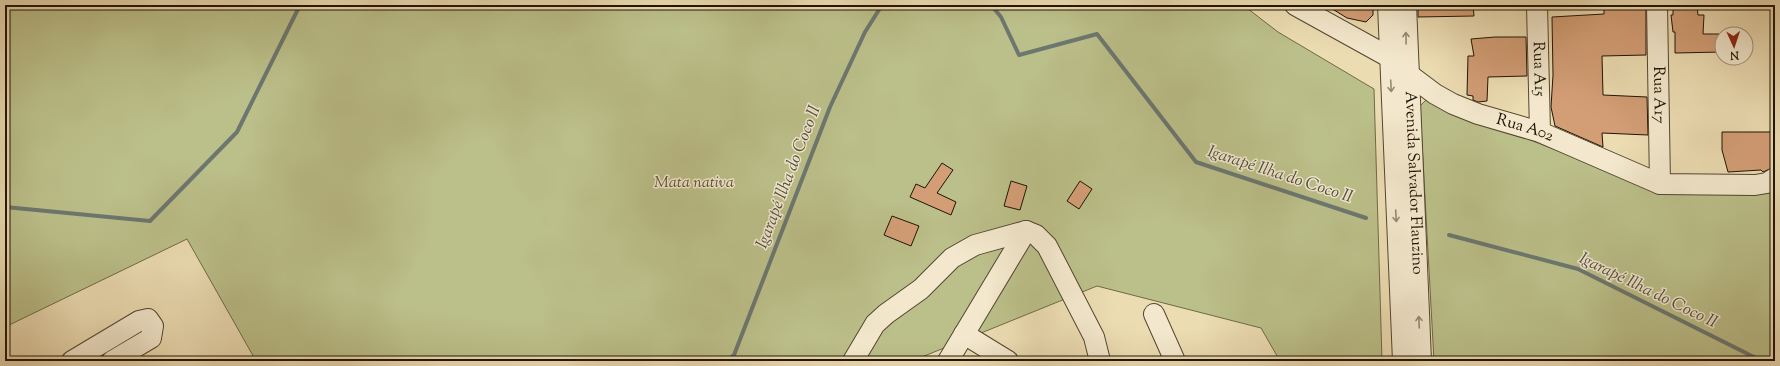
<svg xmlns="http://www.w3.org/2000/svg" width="1780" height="366" font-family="'Sorts Mill Goudy',serif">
  <rect width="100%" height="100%" fill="#ecdcb2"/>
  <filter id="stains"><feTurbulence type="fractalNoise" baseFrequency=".005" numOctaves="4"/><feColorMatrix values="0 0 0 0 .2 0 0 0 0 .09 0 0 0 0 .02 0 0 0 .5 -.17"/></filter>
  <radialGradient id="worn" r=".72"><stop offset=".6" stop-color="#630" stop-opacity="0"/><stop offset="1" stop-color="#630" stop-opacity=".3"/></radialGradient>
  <g fill="#bbbf89" stroke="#6e6a46">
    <polygon points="5,5 1243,5 1278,32 1374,89 1382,361 1280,361 1261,328 1097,286 912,361 256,361 187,239 5,327"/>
    <polygon points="1427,99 1659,191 1775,188 1775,361 1434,361 1420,106"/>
  </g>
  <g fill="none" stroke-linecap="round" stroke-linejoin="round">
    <g stroke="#6c7770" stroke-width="4">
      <polyline points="991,5 1001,17 1019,55 1097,34 1196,162 1366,218"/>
      <polyline points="5,207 150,221 237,132 300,5"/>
      <polyline points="1449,235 1578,269 1762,361"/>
      <polyline points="726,361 734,355 830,107 865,32 882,5"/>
    </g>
  </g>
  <g fill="#d39e76" stroke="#201404">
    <polygon points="1326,5 1373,5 1373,15 1366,22 1347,18"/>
    <polygon points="1418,5 1473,5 1474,16 1418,17"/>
    <polygon points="1604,5 1646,5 1646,55 1602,56 1603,95 1647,97 1648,135 1602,133 1603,147 1555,126 1551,107 1553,75 1552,17 1604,14"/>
    <polygon points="1673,5 1697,5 1698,15 1704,15 1703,34 1722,34 1722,52 1675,53 1675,32 1673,32 1671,15 1673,15"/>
    <polygon points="1495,37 1526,37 1527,76 1488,77 1487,101 1478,102 1473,100 1473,96 1467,95 1468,56 1474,56 1471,39"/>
    <polygon points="1722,132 1772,132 1774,167 1763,172 1761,170 1728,172 1722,150"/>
    <polygon points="942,163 953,170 937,193 956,202 951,215 910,197 916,184 925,188"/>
    <polygon points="1011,181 1027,186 1020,210 1004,206"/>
    <polygon points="1080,181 1092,189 1079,209 1067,201"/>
    <polygon points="892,216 919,226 911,246 884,235"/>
  </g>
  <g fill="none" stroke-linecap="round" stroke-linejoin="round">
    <defs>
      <g id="minor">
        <path id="s1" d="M 1295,5 L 1389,57 L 1407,73 L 1435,94 L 1453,104 L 1478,114 L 1540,132 L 1660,184 L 1755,185 L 1767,183 L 1775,178"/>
        <polyline points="1388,5 1403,361"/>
        <path id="s2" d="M 1406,5 L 1421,361"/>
        <path id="s3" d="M 1537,5 L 1540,132"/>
        <path id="s4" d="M 1657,5 L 1660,184"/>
        <polyline points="1154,314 1175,361"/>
        <polyline points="964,334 1008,361"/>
        <polyline points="72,361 139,321 148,319 153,326 151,338 112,361"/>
        <polyline points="853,361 875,324 886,314 921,289 952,258 975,245 1026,231"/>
        <polyline points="948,361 1026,231 1036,235 1047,246 1094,337 1100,361"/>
      </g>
    </defs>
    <use href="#minor" stroke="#534630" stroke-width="22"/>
    <use href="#minor" stroke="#f3e8cd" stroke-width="20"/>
  </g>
  <defs><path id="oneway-shaft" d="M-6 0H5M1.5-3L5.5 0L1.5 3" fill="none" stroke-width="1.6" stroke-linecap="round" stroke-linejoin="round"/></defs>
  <g stroke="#948973">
    <use href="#oneway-shaft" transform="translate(1406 38) rotate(-91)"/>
    <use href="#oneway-shaft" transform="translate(1391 86) rotate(87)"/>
    <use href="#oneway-shaft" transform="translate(1396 216) rotate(87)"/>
    <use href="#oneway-shaft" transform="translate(1419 322) rotate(-93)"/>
  </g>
  <g text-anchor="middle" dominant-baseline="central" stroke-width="3" stroke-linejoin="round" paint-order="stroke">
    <g font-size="16" fill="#201404" stroke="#f3e8cd">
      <text stroke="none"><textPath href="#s3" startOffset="64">Rua A15</textPath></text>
      <text stroke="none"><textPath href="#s4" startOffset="90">Rua A17</textPath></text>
      <text stroke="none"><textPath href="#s1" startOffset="263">Rua A02</textPath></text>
      <text stroke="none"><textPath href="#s2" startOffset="178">Avenida Salvador Flauzino</textPath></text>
    </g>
    <g font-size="16" font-style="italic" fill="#565033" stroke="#f3e8cd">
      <text x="694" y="183">Mata nativa</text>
    </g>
    <g font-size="17" font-style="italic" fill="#4c4e43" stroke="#f3e8cd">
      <text transform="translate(1280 175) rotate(18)">Igarapé Ilha do Coco II</text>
      <text transform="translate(789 177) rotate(-69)">Igarapé Ilha do Coco II</text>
      <text transform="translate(1648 291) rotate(26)">Igarapé Ilha do Coco II</text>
    </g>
  </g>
  <rect width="1780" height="366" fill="none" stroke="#ecdcb2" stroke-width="20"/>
  <rect x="6" y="6" width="1768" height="354" fill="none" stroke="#201404" stroke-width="2"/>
  <rect x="10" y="10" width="1760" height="346" fill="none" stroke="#201404"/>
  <g transform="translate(1734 46) rotate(177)"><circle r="19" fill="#f3e8cd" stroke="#9f937d"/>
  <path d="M0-3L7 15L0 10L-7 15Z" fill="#8f2418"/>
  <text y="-6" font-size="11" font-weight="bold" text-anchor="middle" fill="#201404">N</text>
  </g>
  <rect width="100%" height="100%" filter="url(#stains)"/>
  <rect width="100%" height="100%" fill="url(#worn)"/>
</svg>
